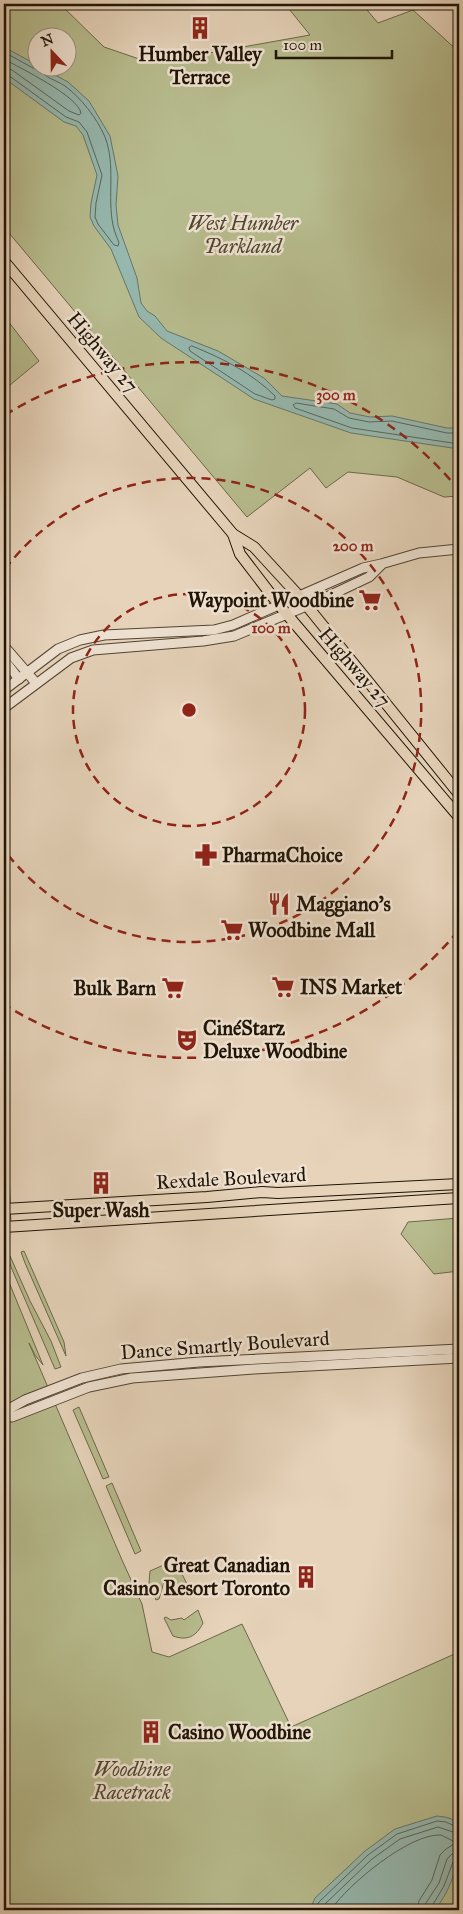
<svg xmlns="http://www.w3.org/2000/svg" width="463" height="1914" font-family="'IM FELL Great Primer',serif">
  <rect width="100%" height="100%" fill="#e6d3ba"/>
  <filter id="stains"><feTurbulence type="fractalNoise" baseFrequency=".004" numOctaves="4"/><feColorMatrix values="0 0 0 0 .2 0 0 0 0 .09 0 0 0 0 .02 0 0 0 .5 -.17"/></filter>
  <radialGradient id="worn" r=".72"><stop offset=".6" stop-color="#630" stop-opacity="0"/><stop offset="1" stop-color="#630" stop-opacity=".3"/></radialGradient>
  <g fill="#b7bc8e" stroke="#6b684a" fill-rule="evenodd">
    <path d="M 4,4 L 60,4 L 104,47 L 148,62 L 170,60 L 310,35 L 285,4 L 362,4 L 378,23 L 413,10 L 459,52 L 459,496 L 444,497 L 397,477 L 348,472 L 326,488 L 310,468 L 247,517 L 4,227 ZM 38,38 L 68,38 L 68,68 L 38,68 Z"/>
    <polygon points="4,316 39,361 4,390"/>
    <polygon points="459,1218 459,1271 434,1274 401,1234 408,1222"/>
    <polygon points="24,1251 64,1342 66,1356 25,1263 21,1252"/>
    <polygon points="10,1256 30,1301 51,1341 61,1367 55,1369 11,1267 7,1257"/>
    <polygon points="4,1270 43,1365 35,1355 29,1343 122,1560 142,1604 152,1652 169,1657 242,1624 291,1727 459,1652 459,1910 4,1910 4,1288 9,1294 4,1282"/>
    <polygon points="79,1407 109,1477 103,1479 73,1410"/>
    <polygon points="112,1483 141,1551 135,1554 106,1486"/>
    <polygon points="168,1563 179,1568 188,1586 180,1588 166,1585 164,1582 159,1599 156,1600 149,1583 150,1571"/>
    <path d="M 198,1610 L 203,1623 C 196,1637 187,1641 173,1636 L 164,1618 L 166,1617 L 171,1620 L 182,1618 L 184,1620 Z"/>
  </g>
  <g fill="#96b8af" stroke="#66766b">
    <polygon points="4,47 37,65 38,68 42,68 68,82 89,101 110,136 118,176 116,205 118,225 137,278 141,303 147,311 155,316 167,331 218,351 264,378 282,396 337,404 350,413 370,417 392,416 447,428 459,428 459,449 351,433 254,399 161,338 139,317 111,249 94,226 90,217 91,203 97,175 83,135 76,126 64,122 4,78"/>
    <path d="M 437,1816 C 444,1817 450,1817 456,1822 C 460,1825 459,1831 459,1836 C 459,1864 452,1888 435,1910 L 313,1910 L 312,1905 L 315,1898 L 365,1851 L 395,1829 Z"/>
  </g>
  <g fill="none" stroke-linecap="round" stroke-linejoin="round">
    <g stroke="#5a665a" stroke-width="1">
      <path d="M 4,52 L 33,68 L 39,69 C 45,78 56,80 65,86 C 81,98 97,118 105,137 C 116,166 107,196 113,225 C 114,231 117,237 119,243 L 118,246 L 114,245 L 98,224 L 95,217 L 96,203 L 102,175 L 87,132 L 79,122 L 66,117 L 8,75 L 4,74"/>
      <path d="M 4,59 C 20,68 78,96 81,113 L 79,115 L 69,111 L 12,70 L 4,68"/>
      <path d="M 192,346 C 222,358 252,373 275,396 L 275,399 L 272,400 L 255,394 L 190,351 L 189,348 Z"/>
      <polyline points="459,433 447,433 392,421 369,422 349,418 334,409 296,403 293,405 295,408 352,428 459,444"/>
      <polyline points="317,1910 317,1905 319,1902 368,1855 397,1834 437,1821 446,1822 459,1828"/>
      <polyline points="324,1910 324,1905 372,1859 400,1839 438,1827 459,1834"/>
      <path d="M 331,1910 C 347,1885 410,1833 441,1835 L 453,1841 L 454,1844 L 446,1849 L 440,1855 L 432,1880 L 419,1901 L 417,1910"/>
      <polyline points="425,1910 426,1903 439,1883 447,1859 452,1854 459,1852"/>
      <polyline points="431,1910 432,1906 444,1886 453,1862 459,1859"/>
    </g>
    <defs>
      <g id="minor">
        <polyline points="4,646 36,683"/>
        <polyline points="4,660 19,679"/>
        <polyline points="4,690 58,649 80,640 104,635 214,630 233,625 363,568 381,564 419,553 459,549"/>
        <polyline points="4,708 71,658 93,650 203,641 234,636 316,602 369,577 381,565"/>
        <polyline points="4,1173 6,1227"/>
        <polyline points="4,1416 12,1417 89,1387 132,1378 254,1369 459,1358"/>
        <polyline points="4,1417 9,1409 25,1400 82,1378 121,1369 199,1362 459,1349"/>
      </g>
      <g id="major">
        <polyline points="4,261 233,534 254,547 299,596 459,794"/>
        <polyline points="233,534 240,554 279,605 459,817"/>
        <polyline points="4,1209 207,1197 262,1192 278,1193 459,1184"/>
        <polyline points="4,1227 459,1198"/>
      </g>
    </defs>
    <use href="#minor" stroke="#514432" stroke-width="11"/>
    <use href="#major" stroke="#1f1405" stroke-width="12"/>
    <use href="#minor" stroke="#efe2d2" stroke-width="9"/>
    <use href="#major" stroke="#e6d3ba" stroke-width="10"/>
  </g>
  <g fill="none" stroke="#8f2418" stroke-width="2.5" stroke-dasharray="9 6">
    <circle cx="189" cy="710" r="116"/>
    <path d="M5 569A232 232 0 1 1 5 851"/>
    <path d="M458 931A348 348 0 0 1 5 1005M5 415A348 348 0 0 1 458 489"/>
  </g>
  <defs>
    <symbol id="building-bare" viewBox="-9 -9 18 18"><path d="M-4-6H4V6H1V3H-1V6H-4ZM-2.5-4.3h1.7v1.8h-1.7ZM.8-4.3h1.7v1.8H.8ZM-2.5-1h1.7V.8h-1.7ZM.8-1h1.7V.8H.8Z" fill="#8f2418" stroke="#efe2d2" stroke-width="2.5" paint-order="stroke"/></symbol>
    <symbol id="supermarket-bare" viewBox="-9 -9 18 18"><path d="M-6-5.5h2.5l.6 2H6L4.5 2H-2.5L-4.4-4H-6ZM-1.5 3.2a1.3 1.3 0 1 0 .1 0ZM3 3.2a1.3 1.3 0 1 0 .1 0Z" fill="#8f2418" stroke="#efe2d2" stroke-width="2.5" paint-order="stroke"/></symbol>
    <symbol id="pharmacy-bare" viewBox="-9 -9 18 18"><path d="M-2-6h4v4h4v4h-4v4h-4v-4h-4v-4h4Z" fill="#8f2418" stroke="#efe2d2" stroke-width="2.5" paint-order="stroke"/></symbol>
    <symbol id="restaurant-bare" viewBox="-9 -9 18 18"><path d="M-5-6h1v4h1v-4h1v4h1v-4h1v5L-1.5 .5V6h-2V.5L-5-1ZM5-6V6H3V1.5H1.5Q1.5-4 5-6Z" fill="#8f2418" stroke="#efe2d2" stroke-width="2.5" paint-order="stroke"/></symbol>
    <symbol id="theatre-bare" viewBox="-9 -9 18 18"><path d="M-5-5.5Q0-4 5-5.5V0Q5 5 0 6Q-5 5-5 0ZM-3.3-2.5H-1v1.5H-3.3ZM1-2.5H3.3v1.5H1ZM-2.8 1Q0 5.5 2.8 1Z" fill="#8f2418" stroke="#efe2d2" stroke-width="2.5" paint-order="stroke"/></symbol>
  </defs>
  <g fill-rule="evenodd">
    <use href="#building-bare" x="184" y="12" width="32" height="32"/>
    <use href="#supermarket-bare" x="354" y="584" width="32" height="32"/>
    <use href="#pharmacy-bare" x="190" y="839" width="32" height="32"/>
    <use href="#restaurant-bare" x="263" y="888" width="32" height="32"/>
    <use href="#supermarket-bare" x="216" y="914" width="32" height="32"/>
    <use href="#supermarket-bare" x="267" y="971" width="32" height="32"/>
    <use href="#supermarket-bare" x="157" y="972" width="32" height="32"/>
    <use href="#theatre-bare" x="171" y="1024" width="32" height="32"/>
    <use href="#building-bare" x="85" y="1167" width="32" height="32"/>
    <use href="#building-bare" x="290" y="1561" width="32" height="32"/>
    <use href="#building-bare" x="135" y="1716" width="32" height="32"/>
  </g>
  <g text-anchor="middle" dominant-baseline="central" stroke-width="5" stroke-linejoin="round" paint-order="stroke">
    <g font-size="20" font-weight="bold" fill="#1f1405" stroke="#efe2d2" text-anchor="start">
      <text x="200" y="54" text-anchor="middle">Humber Valley<tspan x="200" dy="23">Terrace</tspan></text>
      <text x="354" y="600" text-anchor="end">Waypoint Woodbine</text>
      <text x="222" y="855">PharmaChoice</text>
      <text x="296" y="904">Maggiano's</text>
      <text x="248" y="930">Woodbine Mall</text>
      <text x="300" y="987">INS Market</text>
      <text x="156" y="988" text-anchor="end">Bulk Barn</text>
      <text x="203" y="1028">CinéStarz<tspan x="203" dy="23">Deluxe Woodbine</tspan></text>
      <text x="101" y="1210" text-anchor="middle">Super Wash</text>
      <text x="290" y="1565" text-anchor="end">Great Canadian<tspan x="290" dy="23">Casino Resort Toronto</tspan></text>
      <text x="168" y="1732">Casino Woodbine</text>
    </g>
    <g font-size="20" font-style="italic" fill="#4d462e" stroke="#efe2d2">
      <text x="243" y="223">West Humber<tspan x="243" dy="23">Parkland</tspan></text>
      <text x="132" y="1769">Woodbine<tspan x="132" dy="23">Racetrack</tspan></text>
    </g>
    <g font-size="20" fill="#1f1405" stroke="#efe2d2">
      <text transform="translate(103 352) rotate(50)">Highway 27</text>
      <text transform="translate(355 667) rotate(49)">Highway 27</text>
      <text transform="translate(231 1178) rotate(-3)">Rexdale Boulevard</text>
      <text transform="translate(225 1345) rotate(-4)">Dance Smartly Boulevard</text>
    </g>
  </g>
  <circle cx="189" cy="710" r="8" fill="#8f2418" stroke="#efe2d2" stroke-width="2.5"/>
  <g font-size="15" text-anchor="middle" font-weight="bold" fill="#8f2418" stroke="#efe2d2" stroke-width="5" stroke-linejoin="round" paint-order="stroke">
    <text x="336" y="400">300 m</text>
    <text x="353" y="551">200 m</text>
    <text x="271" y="633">100 m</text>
  </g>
  <rect width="463" height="1914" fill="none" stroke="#e6d3ba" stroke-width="20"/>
  <rect x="5" y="5" width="453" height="1904" fill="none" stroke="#1f1405" stroke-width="2.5"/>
  <rect x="10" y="10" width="443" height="1894" fill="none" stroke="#1f1405"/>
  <g transform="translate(52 52) rotate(338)"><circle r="24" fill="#efe2d2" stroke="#9c9080"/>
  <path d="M0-4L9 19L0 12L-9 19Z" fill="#8f2418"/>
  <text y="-8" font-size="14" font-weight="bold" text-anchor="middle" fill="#1f1405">N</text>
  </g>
  <path d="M276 50v8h116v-8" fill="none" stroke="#1f1405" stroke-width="2.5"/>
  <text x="283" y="50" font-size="15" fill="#1f1405" stroke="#efe2d2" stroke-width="4" paint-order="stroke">100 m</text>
  <rect width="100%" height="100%" filter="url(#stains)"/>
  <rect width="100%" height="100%" fill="url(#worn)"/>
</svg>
